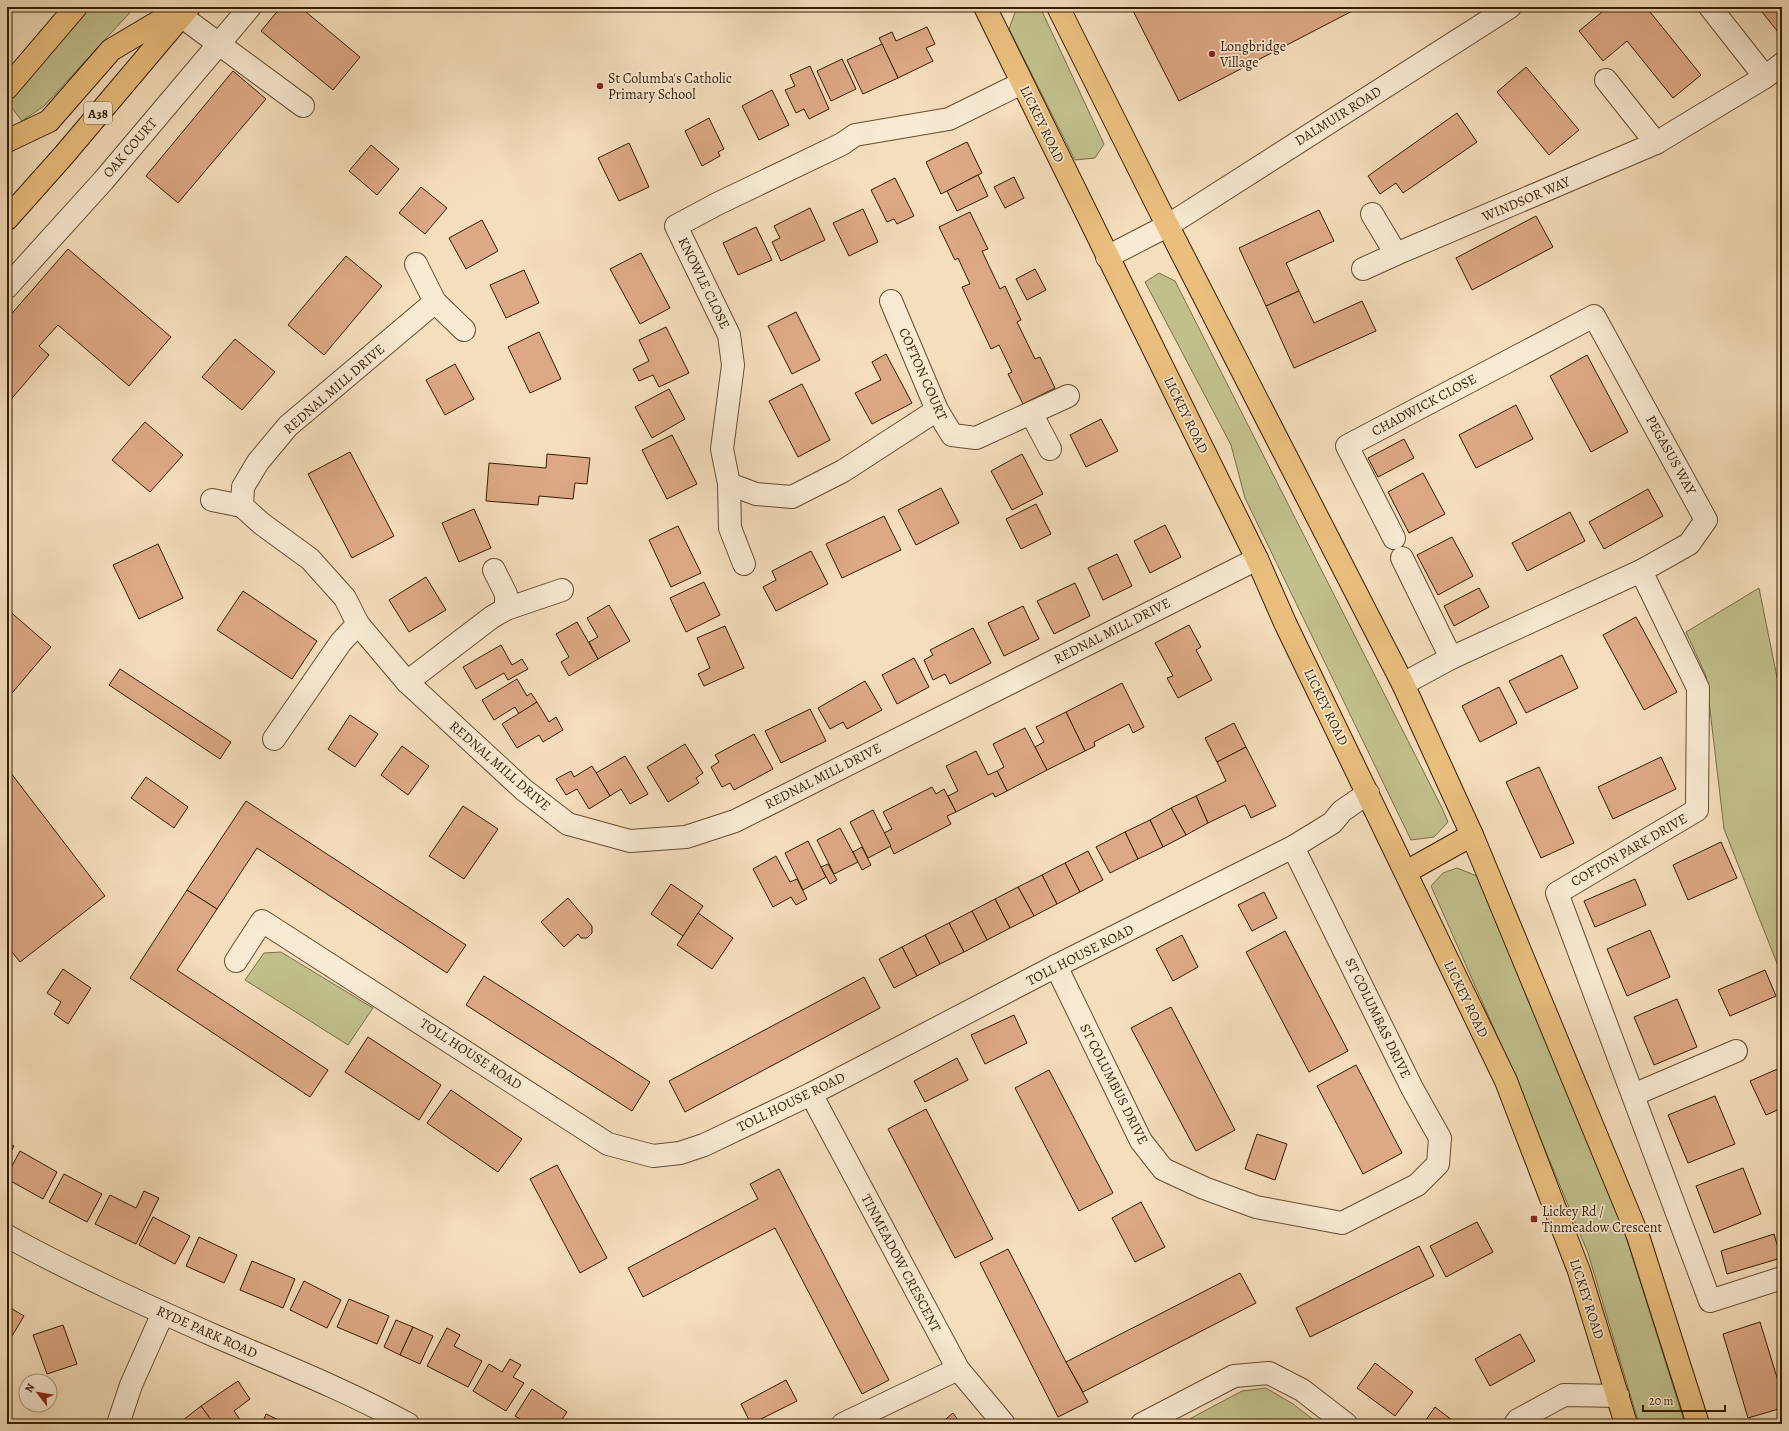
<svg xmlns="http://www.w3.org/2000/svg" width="1789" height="1431" font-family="Alegreya,serif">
  <rect width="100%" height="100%" fill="#f5debc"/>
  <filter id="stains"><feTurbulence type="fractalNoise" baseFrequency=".005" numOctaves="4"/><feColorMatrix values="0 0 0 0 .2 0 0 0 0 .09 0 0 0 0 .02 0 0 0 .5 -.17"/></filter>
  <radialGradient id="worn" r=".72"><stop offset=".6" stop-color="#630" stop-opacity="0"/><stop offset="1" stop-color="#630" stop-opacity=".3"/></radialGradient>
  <g fill="#c1c08d" stroke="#7b6e46">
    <polygon points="90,7 135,7 44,106 22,121 8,103"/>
    <polygon points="1017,7 1040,7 1104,144 1095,158 1075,160 1009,29"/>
    <polygon points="1159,273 1175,281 1442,808 1448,822 1434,837 1411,840 1245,498 1231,445 1145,282"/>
    <polygon points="1759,588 1782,702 1782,976 1724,829 1706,676 1686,632"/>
    <polygon points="1457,868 1477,876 1622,1224 1685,1424 1639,1424 1588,1253 1507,1058 1431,886 1443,873"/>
    <polygon points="281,952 373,1008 348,1045 245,980 264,953"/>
    <polygon points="1266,1388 1293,1404 1319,1424 1180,1424 1242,1391"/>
  </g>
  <g fill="#dda886" stroke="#351d00">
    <polygon points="281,7 300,7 360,57 333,90 261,31"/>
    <polygon points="1131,7 1360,7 1179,101"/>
    <polygon points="1608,7 1646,7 1701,75 1673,98 1627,41 1603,61 1579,31"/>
    <polygon points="1758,7 1782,7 1782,28 1778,32"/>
    <polygon points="927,27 935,44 926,48 933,61 898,78 879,38 892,32 896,41"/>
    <polygon points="882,44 898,78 863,94 847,60"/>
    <polygon points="842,59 856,89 831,101 817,71"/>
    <polygon points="810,66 829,109 809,119 804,109 796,113 785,90 795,86 790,75"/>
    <polygon points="1526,67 1579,130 1549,155 1497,92"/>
    <polygon points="233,71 266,99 178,203 146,176"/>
    <polygon points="772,90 789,125 759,140 742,106"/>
    <polygon points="1457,113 1477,142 1403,193 1396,183 1380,194 1368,176"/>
    <polygon points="709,118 724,149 718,152 720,156 702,166 685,131"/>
    <polygon points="967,142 982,173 941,194 926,162"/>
    <polygon points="629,143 649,187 619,201 598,158"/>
    <polygon points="371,145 399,169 377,195 349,171"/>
    <polygon points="978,175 988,196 957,211 947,191"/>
    <polygon points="1014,177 1024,198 1005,208 994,187"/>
    <polygon points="895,178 914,216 897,224 894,219 887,222 871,190"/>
    <polygon points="421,187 447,208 425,234 399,213"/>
    <polygon points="810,208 825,240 781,261 772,242 780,238 774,226"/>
    <polygon points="863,209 878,242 849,256 833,223"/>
    <polygon points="1319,210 1334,241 1286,263 1299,291 1266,306 1239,248"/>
    <polygon points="970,212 988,249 982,251 1000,289 1005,286 1021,320 1017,322 1035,359 1040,357 1055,388 1023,404 1008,374 1012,372 999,345 991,349 962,287 970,284 958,258 955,260 939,227"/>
    <polygon points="1536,216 1553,247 1472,290 1456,258"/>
    <polygon points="482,220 498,251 466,269 449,238"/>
    <polygon points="756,227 772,260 738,275 723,243"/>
    <polygon points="68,249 171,337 129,386 58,325 39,346 49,355 7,404 7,319"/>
    <polygon points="641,253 670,308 640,324 610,269"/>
    <polygon points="346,256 382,286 324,355 288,325"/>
    <polygon points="1035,269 1046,290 1027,300 1016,279"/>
    <polygon points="524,270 539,303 506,318 490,285"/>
    <polygon points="1299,291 1314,323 1362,301 1376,331 1294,368 1266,306"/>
    <polygon points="796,312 820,360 792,374 768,326"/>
    <polygon points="666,327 689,373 659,387 653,375 639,381 633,369 649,361 639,340"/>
    <polygon points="539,332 561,379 530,393 508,347"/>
    <polygon points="235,339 275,372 242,410 202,377"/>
    <polygon points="886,354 912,403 872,424 855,393 881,380 872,362"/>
    <polygon points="1587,355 1628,432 1591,452 1550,376"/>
    <polygon points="455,364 474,399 445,415 426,380"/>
    <polygon points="802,384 830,440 798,457 769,401"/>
    <polygon points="669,389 685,419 652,438 635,407"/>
    <polygon points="1516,405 1533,439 1476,468 1459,435"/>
    <polygon points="1101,419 1118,451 1086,467 1070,435"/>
    <polygon points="145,422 183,455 150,492 112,460"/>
    <polygon points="672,435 697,484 667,499 642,450"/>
    <polygon points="1404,439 1414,458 1378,477 1368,458"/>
    <polygon points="350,452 394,536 352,558 308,474"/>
    <polygon points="547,454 590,458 587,484 575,483 573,499 539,496 538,505 486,501 489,463 546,468"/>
    <polygon points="1022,454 1043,494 1012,510 991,471"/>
    <polygon points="1423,473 1445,514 1409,533 1388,492"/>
    <polygon points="941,488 959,523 916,545 898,510"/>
    <polygon points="1648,489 1663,516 1604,549 1589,522"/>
    <polygon points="1036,504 1051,534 1021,549 1006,519"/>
    <polygon points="474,509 491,548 459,562 442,523"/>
    <polygon points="1570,512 1585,541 1527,571 1512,543"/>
    <polygon points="884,516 901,550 842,578 826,544"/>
    <polygon points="1165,525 1181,557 1150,573 1134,541"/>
    <polygon points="678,526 701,573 671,587 649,540"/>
    <polygon points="1452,537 1473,576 1438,595 1417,555"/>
    <polygon points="158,544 183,598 139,619 113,565"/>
    <polygon points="811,551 828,584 776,611 763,587 776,580 772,571"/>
    <polygon points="1117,554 1132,586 1103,600 1088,568"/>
    <polygon points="426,577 446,610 409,632 389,600"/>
    <polygon points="704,582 720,615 686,632 670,598"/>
    <polygon points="1075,583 1090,616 1054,634 1037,601"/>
    <polygon points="1479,588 1489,607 1454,626 1444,606"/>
    <polygon points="243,591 317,641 292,679 217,630"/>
    <polygon points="609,605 630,641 598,659 589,642 598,637 587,618"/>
    <polygon points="1023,606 1039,639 1004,656 988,623"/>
    <polygon points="7,609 51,647 7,699"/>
    <polygon points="1636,617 1677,692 1644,710 1603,635"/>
    <polygon points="577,622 598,659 569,676 561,662 569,657 556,634"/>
    <polygon points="1189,625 1201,647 1196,650 1212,680 1178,698 1167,678 1173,676 1155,643"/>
    <polygon points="725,626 744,668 704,686 698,674 710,668 697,638"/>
    <polygon points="973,628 991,663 950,684 945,674 933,680 924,660 933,655 930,650"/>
    <polygon points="501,645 512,665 522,659 528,669 508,680 504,673 476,689 463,667"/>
    <polygon points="1562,655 1578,688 1526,713 1509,681"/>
    <polygon points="914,658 929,687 897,704 882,675"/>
    <polygon points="120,669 231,742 220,759 109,685"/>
    <polygon points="517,679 527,696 531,693 537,702 519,714 515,707 494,720 482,700"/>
    <polygon points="865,681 882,710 847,729 843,722 830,729 818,708"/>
    <polygon points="1122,683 1144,727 1133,733 1129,724 1094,742 1095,746 1085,751 1066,712"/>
    <polygon points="1499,687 1517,723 1480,742 1462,706"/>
    <polygon points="537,702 549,722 556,717 563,730 543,742 539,735 517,748 502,724"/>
    <polygon points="810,709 826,741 781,763 765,731"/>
    <polygon points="1066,712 1085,751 1047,770 1035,747 1044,742 1036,727"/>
    <polygon points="350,715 378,734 355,767 328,749"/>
    <polygon points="1234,723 1246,747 1217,762 1205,738"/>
    <polygon points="1025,728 1047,770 1007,791 997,771 1004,767 993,744"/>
    <polygon points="754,734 773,769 734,790 730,783 722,787 711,767 719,762 715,755"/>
    <polygon points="685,744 703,773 696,778 699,783 668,802 647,767"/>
    <polygon points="402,746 429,766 408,795 381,775"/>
    <polygon points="1246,747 1276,806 1251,818 1245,805 1208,823 1196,796 1226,781 1217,762"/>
    <polygon points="976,751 988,775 997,771 1007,791 995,797 993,793 956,812 948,796 958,791 946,766"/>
    <polygon points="625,756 648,794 630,804 621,789 610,796 596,773"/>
    <polygon points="1661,757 1676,789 1613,819 1598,787"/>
    <polygon points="592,766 610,796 589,809 577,789 566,795 556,779 571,771 574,777"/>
    <polygon points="1539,767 1574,843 1541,858 1506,782"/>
    <polygon points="7,768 105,896 20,962 7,946"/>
    <polygon points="146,777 188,807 174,828 131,798"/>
    <polygon points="932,787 936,794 944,789 956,812 947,816 951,824 894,854 884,833 892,829 883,812"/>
    <polygon points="1196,796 1208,823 1186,835 1171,808"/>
    <polygon points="246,801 466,945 447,973 257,848 217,909 187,890"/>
    <polygon points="463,806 498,829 464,879 429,856"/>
    <polygon points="1171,808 1186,835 1163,847 1150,820"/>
    <polygon points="873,810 891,846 868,858 850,822"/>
    <polygon points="1150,820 1163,847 1138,859 1125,832"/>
    <polygon points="840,828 858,862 834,874 817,840"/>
    <polygon points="1125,832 1138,859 1110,873 1096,847"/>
    <polygon points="808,841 826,877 803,890 785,853"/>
    <polygon points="1721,842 1737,878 1688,900 1673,865"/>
    <polygon points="862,847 871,865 862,870 853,852"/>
    <polygon points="1088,851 1103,880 1080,892 1065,863"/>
    <polygon points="776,856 790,882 797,879 807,899 796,905 791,897 773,907 753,869"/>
    <polygon points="1065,863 1080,892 1057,904 1042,875"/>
    <polygon points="828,864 837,880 830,884 821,867"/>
    <polygon points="1042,875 1057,904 1034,916 1018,887"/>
    <polygon points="1635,879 1646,905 1595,927 1584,901"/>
    <polygon points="671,884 703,906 683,936 651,914"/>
    <polygon points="1018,887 1034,916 1010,928 995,899"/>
    <polygon points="187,890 217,909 177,970 328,1070 310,1097 130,978"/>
    <polygon points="1264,892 1277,918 1252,931 1238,905"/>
    <polygon points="568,898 592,926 592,933 587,938 581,938 578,934 564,947 541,922"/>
    <polygon points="995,899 1010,928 987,940 972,911"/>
    <polygon points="972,911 987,940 964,952 949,923"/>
    <polygon points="698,913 733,938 712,969 677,945"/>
    <polygon points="949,923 964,952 940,964 925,935"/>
    <polygon points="1650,930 1670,977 1627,996 1607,949"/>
    <polygon points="1285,931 1348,1051 1309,1072 1246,952"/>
    <polygon points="925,935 940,964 917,976 902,947"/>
    <polygon points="1182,935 1198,967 1173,981 1156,949"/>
    <polygon points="902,947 917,976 894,988 879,959"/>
    <polygon points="63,969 91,988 68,1024 54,1014 61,1002 47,993"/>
    <polygon points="1765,970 1776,996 1730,1016 1718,990"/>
    <polygon points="484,976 650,1082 632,1111 466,1005"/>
    <polygon points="864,977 880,1008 685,1112 669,1081"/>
    <polygon points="1677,999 1697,1047 1654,1065 1634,1017"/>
    <polygon points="1171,1007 1235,1130 1196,1151 1131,1028"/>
    <polygon points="1014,1015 1027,1043 985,1064 971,1035"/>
    <polygon points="368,1037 441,1085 419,1120 345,1072"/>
    <polygon points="957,1058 968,1080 925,1102 914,1081"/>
    <polygon points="1356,1065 1402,1153 1363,1174 1317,1086"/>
    <polygon points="1782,1067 1782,1108 1766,1115 1750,1081"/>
    <polygon points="1049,1070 1113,1193 1079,1211 1015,1088"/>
    <polygon points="451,1090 522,1139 498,1172 427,1123"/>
    <polygon points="1715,1096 1735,1144 1688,1163 1668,1115"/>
    <polygon points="926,1109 993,1239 955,1258 888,1129"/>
    <polygon points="1257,1134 1287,1144 1275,1180 1245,1169"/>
    <polygon points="7,1142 14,1146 7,1159"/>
    <polygon points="20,1151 57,1172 43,1199 7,1179 7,1175"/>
    <polygon points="557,1165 607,1258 580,1273 530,1179"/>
    <polygon points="1743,1168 1761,1214 1714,1233 1696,1186"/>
    <polygon points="779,1169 889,1380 862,1394 775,1228 643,1297 628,1268 758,1199 750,1184"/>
    <polygon points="64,1174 102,1194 87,1222 49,1202"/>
    <polygon points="144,1191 159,1198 136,1244 95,1224 110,1195 136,1208"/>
    <polygon points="1141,1202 1165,1247 1135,1262 1112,1218"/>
    <polygon points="153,1217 190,1236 175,1264 139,1245"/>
    <polygon points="1477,1222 1493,1252 1446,1277 1430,1246"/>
    <polygon points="1774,1234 1781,1258 1727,1274 1721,1251"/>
    <polygon points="199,1237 237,1255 224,1283 186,1266"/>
    <polygon points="1419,1246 1434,1276 1310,1337 1296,1308"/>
    <polygon points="1008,1249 1066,1362 1088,1402 1058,1417 980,1263"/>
    <polygon points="252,1261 295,1279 283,1308 240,1290"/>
    <polygon points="1240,1273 1256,1303 1083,1392 1066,1362"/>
    <polygon points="304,1281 341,1300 327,1328 290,1310"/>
    <polygon points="349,1299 389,1316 377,1344 337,1327"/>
    <polygon points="7,1306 24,1316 9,1341 7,1340"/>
    <polygon points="396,1320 413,1327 400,1355 384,1347"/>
    <polygon points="1760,1322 1782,1394 1782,1408 1748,1418 1723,1334"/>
    <polygon points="63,1325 77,1364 47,1374 33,1335"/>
    <polygon points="413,1327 433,1336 420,1364 400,1355"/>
    <polygon points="447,1328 460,1335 454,1346 482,1361 468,1387 427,1366"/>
    <polygon points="1520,1334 1535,1361 1490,1386 1475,1359"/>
    <polygon points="510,1359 521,1365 513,1377 524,1383 506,1411 473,1391 489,1364 502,1372"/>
    <polygon points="1375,1363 1413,1392 1395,1416 1357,1388"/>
    <polygon points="786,1380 797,1401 751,1424 741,1404"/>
    <polygon points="238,1381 250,1399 234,1411 243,1424 214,1424 201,1406"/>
    <polygon points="532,1389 567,1412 559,1424 528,1424 515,1416"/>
    <polygon points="201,1406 214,1424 178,1424"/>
    <polygon points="1435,1407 1457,1424 1423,1424"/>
    <polygon points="953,1413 961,1424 940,1424"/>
    <polygon points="266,1414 287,1424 262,1424"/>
  </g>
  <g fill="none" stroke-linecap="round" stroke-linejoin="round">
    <defs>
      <g id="minor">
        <polyline points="1710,7 1765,77"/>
        <polyline points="181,16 303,106"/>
        <polyline points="1606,80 1656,143"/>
        <polyline points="1396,254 1656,143 1765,77 1782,64"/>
        <polyline points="1107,257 1167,226 1510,7"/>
        <polyline points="416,264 435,302 464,330"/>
        <polyline points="1363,269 1396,254 1372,214"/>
        <polyline points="7,287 103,181 250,7"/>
        <polyline points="891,301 937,410 952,435 976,438 1068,396"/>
        <polyline points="435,302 288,426 258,462 243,487 242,506 262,524 310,559 345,598 358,624 407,682 524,790 568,824 630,841 686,837 735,821 1257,559"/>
        <polyline points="937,410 843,471 792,497 756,494 729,484 722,449 733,365 729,335 676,226 717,204 842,144 855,135 949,119 1022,83"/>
        <polyline points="1031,413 1050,449"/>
        <polyline points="729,484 730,528 744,564"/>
        <polyline points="212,500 242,506"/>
        <polyline points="1394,538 1347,446 1594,316 1706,520 1689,544 1641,571"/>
        <polyline points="1402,558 1451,658"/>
        <polyline points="494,570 506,594 506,609"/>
        <polyline points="407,682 492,617 506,609 562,590"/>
        <polyline points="1403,684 1451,658 1641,571 1698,688 1697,810 1557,893 1710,1301 1782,1278"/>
        <polyline points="274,739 341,642 358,624"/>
        <polyline points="236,961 262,921 608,1144 653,1156 680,1153 704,1145 811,1094 1056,966 1293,847 1332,823 1342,811 1368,793"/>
        <polyline points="1056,966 1141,1141 1163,1169 1204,1188 1256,1207 1342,1223 1417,1185 1438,1164 1440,1138 1412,1088 1293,847"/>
        <polyline points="811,1094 958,1369 1004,1424"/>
        <polyline points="1633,1095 1736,1051"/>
        <path d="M 7,1236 C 74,1273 145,1305 215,1336 C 280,1364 346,1390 408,1424"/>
        <polyline points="118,1424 131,1385 163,1313"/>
        <polyline points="843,1424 958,1369"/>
        <polyline points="1142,1424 1234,1376 1269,1373 1302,1390 1346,1424"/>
        <polyline points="1515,1424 1518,1420 1564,1395 1618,1396"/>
      </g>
      <g id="major">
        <polyline points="985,7 1257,559 1286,625 1506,1081 1579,1271 1626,1424"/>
        <polyline points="1058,7 1156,203 1403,684 1472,835 1638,1236 1698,1424"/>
        <polyline points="1406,872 1472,835"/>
      </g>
      <g id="highway">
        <polyline points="7,88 76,7"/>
        <polyline points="7,141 49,121 111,50 180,9"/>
        <polyline points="7,219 64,155 189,7"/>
      </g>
    </defs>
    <use href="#minor" stroke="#654d2f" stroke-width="24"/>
    <use href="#major" stroke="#351d00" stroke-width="24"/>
    <use href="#highway" stroke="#351d00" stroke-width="24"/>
    <use href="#minor" stroke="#f8ead3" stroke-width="22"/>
    <use href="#major" stroke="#eabf7e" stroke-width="22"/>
    <use href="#highway" stroke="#eabf7e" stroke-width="22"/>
  </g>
  <g fill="#8f2418" stroke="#f8ead3" stroke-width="1.5">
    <circle cx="1212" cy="54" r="4"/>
    <circle cx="600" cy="86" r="4"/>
    <rect x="1530" y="1215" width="8" height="8" rx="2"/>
  </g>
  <g text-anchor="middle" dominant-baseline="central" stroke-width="3.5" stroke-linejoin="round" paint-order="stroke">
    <rect fill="#f8ead3" stroke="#705a3f" stroke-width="1" x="84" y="102" width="28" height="22" rx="3"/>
    <g font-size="13" font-weight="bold" fill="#351d00">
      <text x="98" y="113">A38</text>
    </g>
    <g font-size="14" fill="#351d00" stroke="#f8ead3" text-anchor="start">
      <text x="1220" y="46">Longbridge<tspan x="1220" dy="16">Village</tspan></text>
      <text x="608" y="78">St Columba's Catholic<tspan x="608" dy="16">Primary School</tspan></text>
      <text x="1542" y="1211">Lickey Rd /<tspan x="1542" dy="16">Tinmeadow Crescent</tspan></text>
    </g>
    <g font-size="14" fill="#351d00" stroke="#f8ead3">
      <text transform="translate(1338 116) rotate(-32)">DALMUIR ROAD</text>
      <text transform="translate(1042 124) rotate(64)">LICKEY ROAD</text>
      <text transform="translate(130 148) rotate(-49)">OAK COURT</text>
      <text transform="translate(1526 199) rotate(-23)">WINDSOR WAY</text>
      <text transform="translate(704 283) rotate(64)">KNOWLE CLOSE</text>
      <text transform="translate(923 374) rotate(66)">COFTON COURT</text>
      <text transform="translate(334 389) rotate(-41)">REDNAL MILL DRIVE</text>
      <text transform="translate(1424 405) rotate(-28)">CHADWICK CLOSE</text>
      <text transform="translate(1186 415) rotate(64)">LICKEY ROAD</text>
      <text transform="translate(1671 455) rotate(61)">PEGASUS WAY</text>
      <text transform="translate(1112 631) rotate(-27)">REDNAL MILL DRIVE</text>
      <text transform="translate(1326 707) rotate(64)">LICKEY ROAD</text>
      <text transform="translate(500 766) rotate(41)">REDNAL MILL DRIVE</text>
      <text transform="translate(823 776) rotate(-27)">REDNAL MILL DRIVE</text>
      <text transform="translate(1629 850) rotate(-30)">COFTON PARK DRIVE</text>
      <text transform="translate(1080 955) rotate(-27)">TOLL HOUSE ROAD</text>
      <text transform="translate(1466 999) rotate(64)">LICKEY ROAD</text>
      <text transform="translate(1378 1018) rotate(64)">ST COLUMBAS DRIVE</text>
      <text transform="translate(471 1054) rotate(33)">TOLL HOUSE ROAD</text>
      <text transform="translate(1114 1084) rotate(63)">ST COLUMBUS DRIVE</text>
      <text transform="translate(791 1102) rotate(-26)">TOLL HOUSE ROAD</text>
      <text transform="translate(901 1263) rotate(62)">TINMEADOW CRESCENT</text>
      <text transform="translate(1587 1299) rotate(72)">LICKEY ROAD</text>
      <text transform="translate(207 1332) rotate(24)">RYDE PARK ROAD</text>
    </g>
  </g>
  <rect width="1789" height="1431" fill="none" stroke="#f5debc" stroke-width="24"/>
  <rect x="8" y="8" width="1773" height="1415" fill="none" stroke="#351d00" stroke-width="2"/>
  <rect x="12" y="12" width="1765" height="1407" fill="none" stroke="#351d00"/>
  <g transform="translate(38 1393) rotate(301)"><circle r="19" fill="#f8ead3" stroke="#aa987f"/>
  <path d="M0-3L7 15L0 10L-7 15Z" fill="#8f2418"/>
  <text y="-6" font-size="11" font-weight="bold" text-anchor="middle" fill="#351d00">N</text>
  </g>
  <path d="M1643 1405v6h82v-6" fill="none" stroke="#351d00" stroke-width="2"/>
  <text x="1649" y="1405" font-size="12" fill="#351d00" stroke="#f8ead3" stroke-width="3" paint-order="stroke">20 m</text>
  <rect width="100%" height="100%" filter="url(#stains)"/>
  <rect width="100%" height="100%" fill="url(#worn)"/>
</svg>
